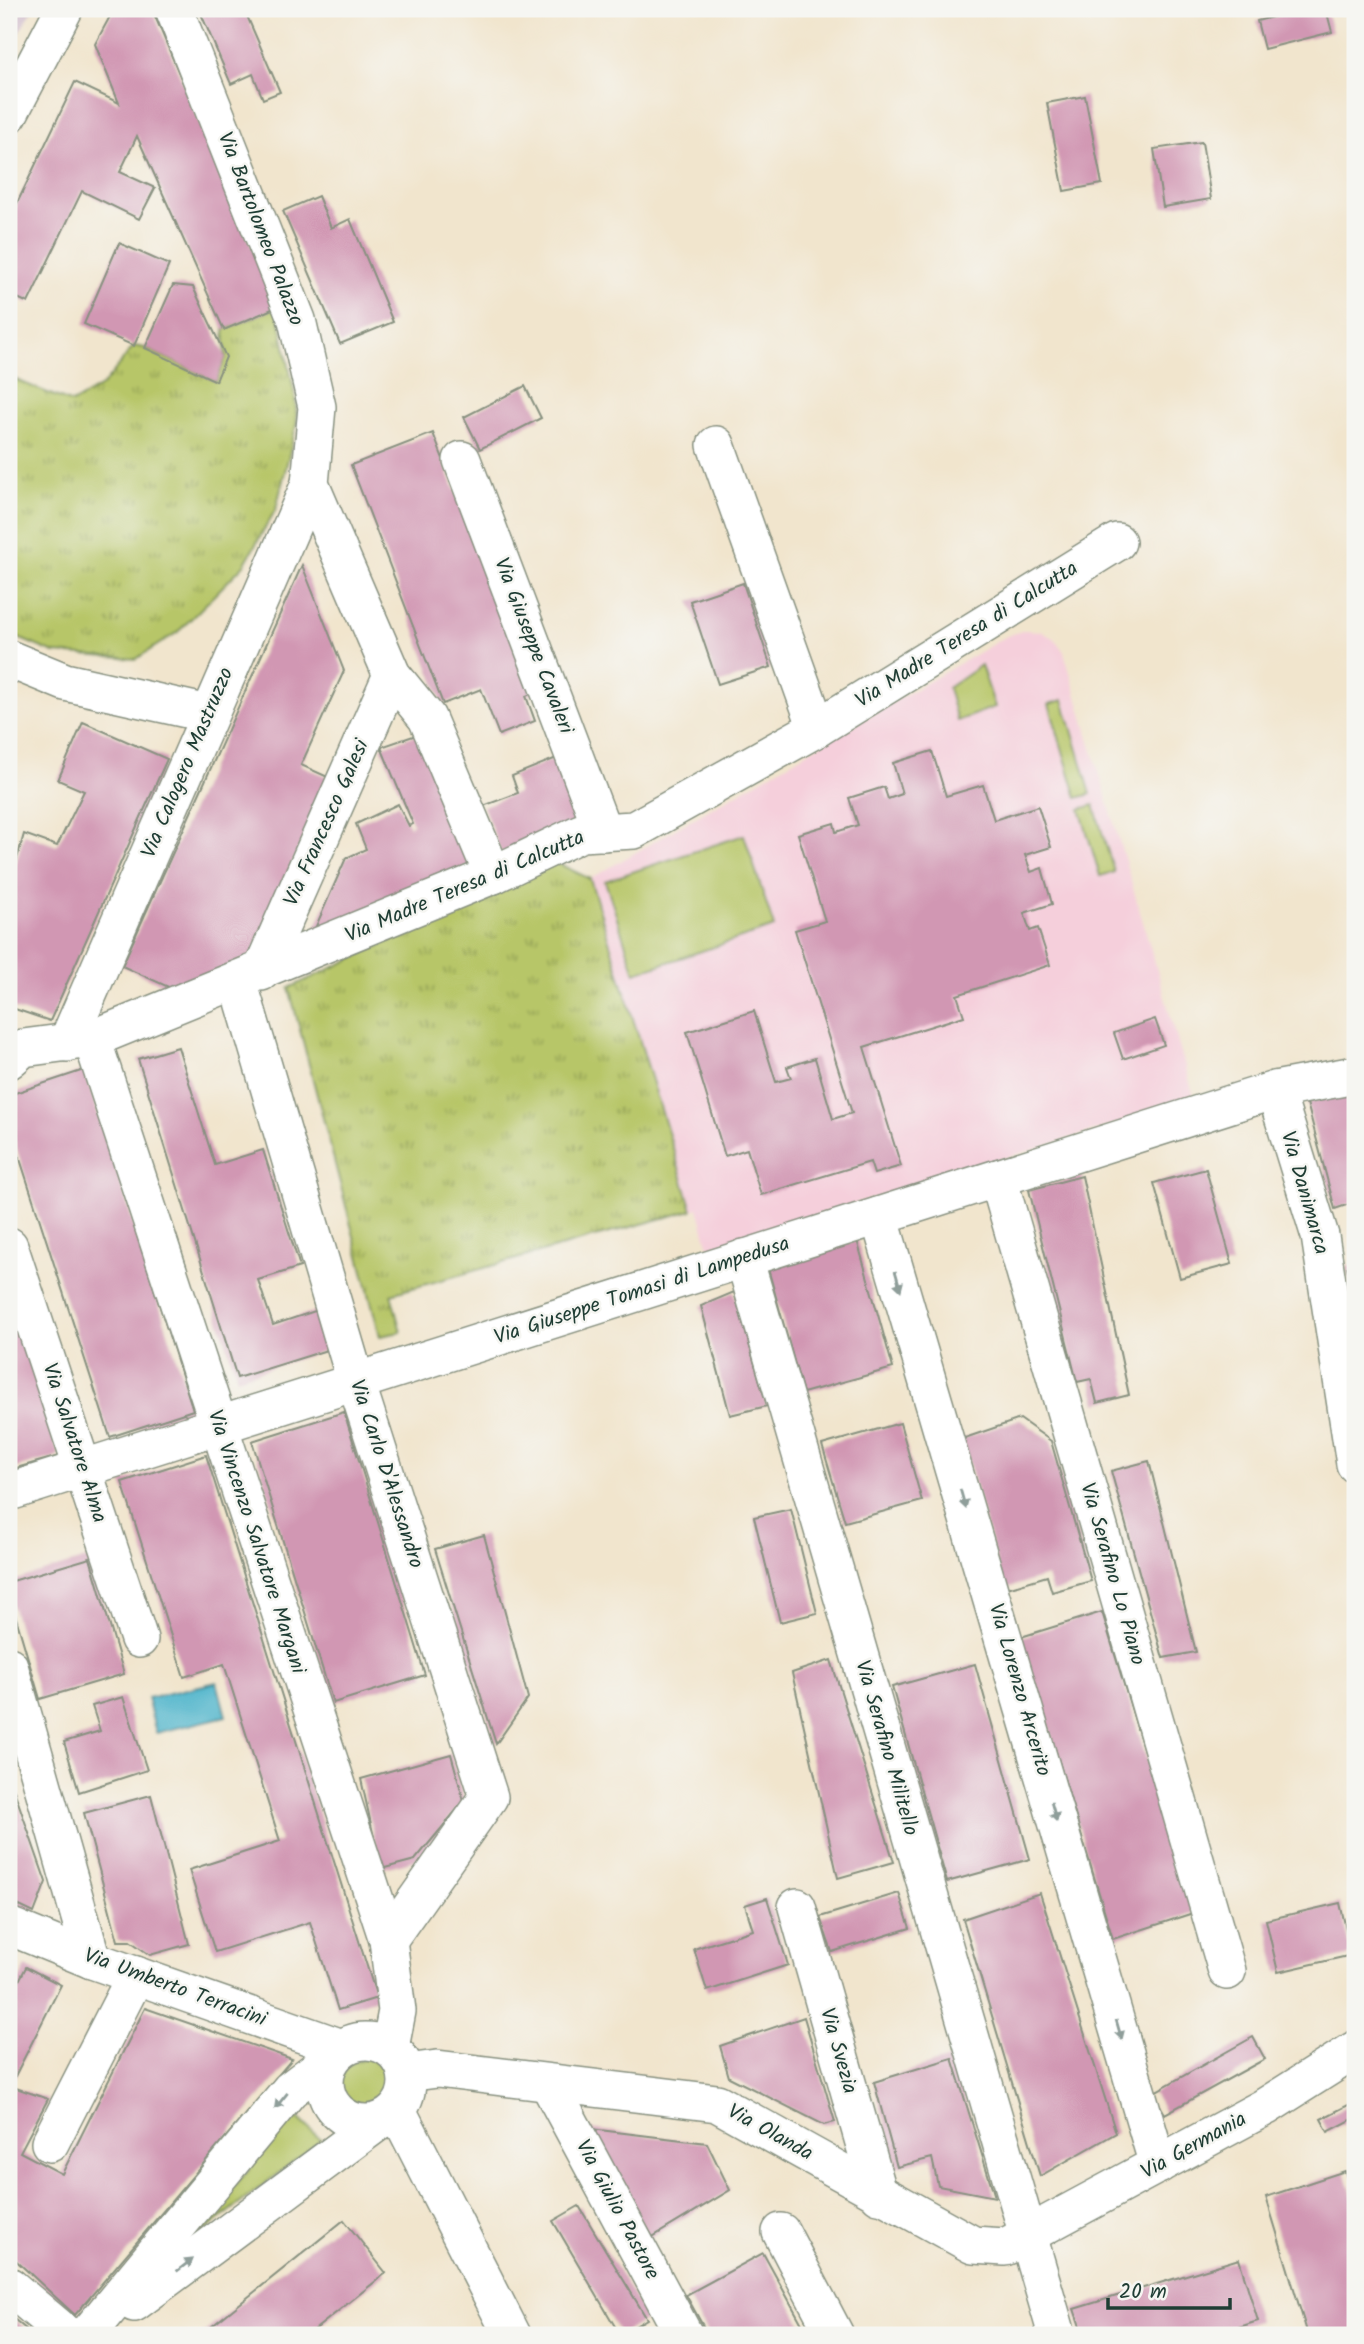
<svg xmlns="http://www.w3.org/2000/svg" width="1364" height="2344" font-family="Kalam,sans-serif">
  <defs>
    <pattern id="grass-tufts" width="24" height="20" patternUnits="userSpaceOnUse" patternTransform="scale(1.75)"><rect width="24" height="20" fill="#b7c668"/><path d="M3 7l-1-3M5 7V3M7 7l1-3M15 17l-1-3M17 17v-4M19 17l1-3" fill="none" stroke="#94a256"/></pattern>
  </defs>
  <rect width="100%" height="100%" fill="#f6f6f2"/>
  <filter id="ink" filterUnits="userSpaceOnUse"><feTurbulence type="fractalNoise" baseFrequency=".0143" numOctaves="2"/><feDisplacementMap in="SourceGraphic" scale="14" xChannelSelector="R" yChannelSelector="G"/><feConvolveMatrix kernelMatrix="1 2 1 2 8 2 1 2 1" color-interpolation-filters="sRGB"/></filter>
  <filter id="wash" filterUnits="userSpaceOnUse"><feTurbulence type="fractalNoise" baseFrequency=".00686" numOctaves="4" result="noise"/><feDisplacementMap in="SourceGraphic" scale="28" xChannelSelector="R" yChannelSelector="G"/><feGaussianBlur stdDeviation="1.57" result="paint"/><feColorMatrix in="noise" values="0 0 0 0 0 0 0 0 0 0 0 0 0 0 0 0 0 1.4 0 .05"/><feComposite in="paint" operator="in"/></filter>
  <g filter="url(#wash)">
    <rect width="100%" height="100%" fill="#f1e5cd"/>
    <polygon fill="#f5cfdb" points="1025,630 1040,631 1055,639 1064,652 1195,1100 709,1248 698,1208 692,1210 590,879 1007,636"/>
    <polygon fill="#d1bdcc" points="9,9 33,9 9,50"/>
    <g fill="url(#grass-tufts)" stroke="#6b824e" stroke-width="2">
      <polygon points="277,307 295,396 297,422 276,509 244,565 178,632 136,659 54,653 9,634 9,377 72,403 103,385 134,346 145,348 216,381 226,357 224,330"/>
      <polygon points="557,863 590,879 692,1210 391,1294 401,1332 380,1336 289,988"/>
    </g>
    <g fill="#b7c668" stroke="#6b824e" stroke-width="2">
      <polygon points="981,665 995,707 957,721 948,688"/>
      <polygon points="1063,700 1091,794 1077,798 1049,704"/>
      <polygon points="1094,805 1114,872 1100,876 1080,809"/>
      <polygon points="744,835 774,927 635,973 605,881"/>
      <circle cx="365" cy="2083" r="24"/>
      <polygon points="295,2115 321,2140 178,2252"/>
    </g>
    <polygon fill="#4bb3ca" stroke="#35787f" stroke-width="2" points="217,1682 226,1716 156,1733 147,1698"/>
    <g id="blocks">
      <g fill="#d197b3">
        <polygon points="114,9 152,9 277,307 224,330 137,136 120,172 155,188 139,219 82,191 28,303 9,294 9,220 75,82 119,103 95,44"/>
        <polygon points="199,9 244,9 280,92 263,99 253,74 231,84"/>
        <polygon points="1304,9 1326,9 1332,32 1264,49 1257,21"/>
        <polygon points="1085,96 1102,184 1064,191 1047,103"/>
        <polygon points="1202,142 1211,199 1163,207 1154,149"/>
        <polygon points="318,196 331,228 350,219 393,322 340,344 283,211"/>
        <polygon points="119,243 169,265 134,346 84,324"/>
        <polygon points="173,285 193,287 226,357 216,381 145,348"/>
        <polygon points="525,386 541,418 480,449 464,417"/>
        <polygon points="433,433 533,693 526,696 535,721 499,735 481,689 443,704 351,465"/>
        <polygon points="302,565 344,671 301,765 330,778 251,957 175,990 122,966"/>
        <polygon points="743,583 771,667 718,684 690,601"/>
        <polygon points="83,722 167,759 50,1021 9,1007 9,887 24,834 57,846 84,791 58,780"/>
        <polygon points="419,734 471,865 313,933 346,858 366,849 356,824 398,804 409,826 413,824 381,747"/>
        <polygon points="932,751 946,796 983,785 994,820 1038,806 1051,847 1025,855 1031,872 1042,868 1052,904 1024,913 1030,931 1038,928 1050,965 957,995 964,1016 864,1047 901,1166 874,1174 870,1162 761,1195 747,1149 725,1156 687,1032 754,1011 776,1082 791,1078 787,1067 815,1058 833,1119 852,1113 795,930 825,921 798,834 834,823 836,832 858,825 849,798 884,787 888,799 902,794 893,763"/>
        <polygon points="559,757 583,821 501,853 483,806 518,793 512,776"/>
        <polygon points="1155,1019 1164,1045 1123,1059 1114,1033"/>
        <polygon points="178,1047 215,1165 263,1150 300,1267 258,1280 273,1325 318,1310 330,1349 237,1378 138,1059"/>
        <polygon points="84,1070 193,1410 110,1437 9,1125 9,1095"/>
        <polygon points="1355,1090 1355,1202 1335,1209 1307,1103"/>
        <polygon points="1206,1169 1232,1264 1180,1278 1154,1183"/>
        <polygon points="1082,1176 1129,1395 1097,1403 1091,1379 1077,1382 1029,1190"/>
        <polygon points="857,1240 893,1368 803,1393 767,1265"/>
        <polygon points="1355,1265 1355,1297 1354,1297 1347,1267"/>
        <polygon points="734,1292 767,1406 730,1415 701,1306"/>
        <polygon points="9,1297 59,1456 9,1470"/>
        <polygon points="344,1412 425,1675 333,1703 252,1441"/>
        <polygon points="1020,1419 1051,1441 1091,1581 1052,1592 1047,1576 1004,1589 962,1439"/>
        <polygon points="900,1423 922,1501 845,1522 822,1445"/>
        <polygon points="206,1455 377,1998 338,2010 310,1922 215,1952 189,1870 280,1841 224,1664 184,1677 122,1482"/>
        <polygon points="1149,1461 1196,1652 1163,1658 1111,1471"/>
        <polygon points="791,1509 817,1613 780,1622 754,1517"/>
        <polygon points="484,1535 528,1698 496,1744 435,1549"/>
        <polygon points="90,1558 124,1674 40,1699 9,1594 9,1582"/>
        <polygon points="1102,1612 1193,1913 1113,1939 1021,1637"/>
        <polygon points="831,1660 894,1862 838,1878 792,1673"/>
        <polygon points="975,1664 1030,1859 947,1882 892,1687"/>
        <polygon points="123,1697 147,1770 79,1792 64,1742 100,1731 92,1706"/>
        <polygon points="451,1754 464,1801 415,1860 381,1869 361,1779"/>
        <polygon points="9,1776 46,1882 34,1913 9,1901"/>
        <polygon points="151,1795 189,1944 150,1955 130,1941 118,1941 84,1813"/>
        <polygon points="899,1893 910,1928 832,1952 820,1917"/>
        <polygon points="1040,1893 1116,2133 1040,2176 963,1919"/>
        <polygon points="767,1898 788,1965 707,1991 694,1949 753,1930 745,1905"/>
        <polygon points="1340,1903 1352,1955 1278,1972 1266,1920"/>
        <polygon points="26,1967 61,1985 10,2086 48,2099 20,2152 62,2174 145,2008 292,2059 75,2315 9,2254 9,2000"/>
        <polygon points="804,2017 835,2122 824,2125 729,2077 720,2046"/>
        <polygon points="1253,2037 1265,2059 1165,2114 1153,2093"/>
        <polygon points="952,2058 995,2197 938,2186 932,2158 897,2167 874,2082"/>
        <polygon points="1354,2102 1355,2118 1328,2132 1321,2119"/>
        <polygon points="591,2129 707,2143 730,2190 649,2239"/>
        <polygon points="1345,2171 1355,2204 1355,2335 1308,2335 1266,2197"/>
        <polygon points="579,2206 647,2319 620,2335 553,2221"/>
        <polygon points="344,2220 386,2273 308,2335 201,2335"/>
        <polygon points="763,2253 808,2335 708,2335 686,2295"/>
        <polygon points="1239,2259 1258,2321 1214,2335 1083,2335 1074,2309"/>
        <polygon points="9,2315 33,2335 9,2335"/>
      </g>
    </g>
  </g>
  <g filter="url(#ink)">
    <use href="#blocks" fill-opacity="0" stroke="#889180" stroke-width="2"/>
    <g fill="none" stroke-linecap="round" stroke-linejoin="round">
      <defs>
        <g id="street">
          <polyline points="174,9 297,320 317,407 310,484 392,675 427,718 493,875"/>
          <polyline points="9,114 64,9"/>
          <polyline points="716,445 817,728"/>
          <polyline points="462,460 603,832"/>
          <polyline points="9,659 65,682 209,714"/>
          <polyline points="261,972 392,675"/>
          <polyline points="238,981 356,1382 489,1797 388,1940"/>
          <polyline points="92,1039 388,1940 397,2011 390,2048"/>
          <polyline points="67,1043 310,484"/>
          <polyline points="9,1060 23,1048 92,1039 493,875 581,833 634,830 817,728 1117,542"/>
          <polyline points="1275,1090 1320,1236 1355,1464"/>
          <polyline points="998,1178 1227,1971"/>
          <polyline points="879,1216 1158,2165"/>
          <polyline points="9,1246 139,1639"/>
          <polyline points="744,1258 1057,2335"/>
          <polyline points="9,1492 1275,1090 1355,1075"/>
          <polyline points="9,1666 92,1960"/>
          <polyline points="797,1907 879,2195"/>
          <polyline points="9,1926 92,1960 342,2048"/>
          <circle cx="366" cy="2082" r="41"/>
          <polyline points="407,2073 437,2069 717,2103 973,2245 1005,2247 1265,2107 1355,2050"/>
          <polyline points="549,2084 684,2335"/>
          <polyline points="397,2110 512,2335"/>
          <polyline points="50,2143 136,1975"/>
          <polyline points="781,2232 835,2335"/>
          <polyline points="9,2286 67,2335"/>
          <polyline points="134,2303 378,2122"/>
          <polyline points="87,2335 290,2090 333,2057"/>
        </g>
      </defs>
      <use href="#street" stroke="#889180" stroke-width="40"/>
      <use href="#street" stroke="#fff" stroke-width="37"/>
    </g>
    <defs><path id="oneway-solid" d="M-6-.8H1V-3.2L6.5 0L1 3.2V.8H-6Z" transform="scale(1.75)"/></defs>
    <g fill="#8f9e9a">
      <use href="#oneway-solid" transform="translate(898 1281) rotate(74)"/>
      <use href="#oneway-solid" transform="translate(963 1499) rotate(74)"/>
      <use href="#oneway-solid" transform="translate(1054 1812) rotate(74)"/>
      <use href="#oneway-solid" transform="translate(1119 2030) rotate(74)"/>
      <use href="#oneway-solid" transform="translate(281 2101) rotate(129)"/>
      <use href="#oneway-solid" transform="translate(185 2265) rotate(-37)"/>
    </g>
  </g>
  <g text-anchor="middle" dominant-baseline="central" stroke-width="5" stroke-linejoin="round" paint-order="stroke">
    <g font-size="21" fill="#1f3d34" stroke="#f6f6f2">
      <text transform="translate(260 229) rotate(69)">Via Bartolomeo Palazzo</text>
      <text transform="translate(967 635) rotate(-32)">Via Madre Teresa di Calcutta</text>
      <text transform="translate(533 646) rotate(69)">Via Giuseppe Cavaleri</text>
      <text transform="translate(188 763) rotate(-67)">Via Calogero Mastruzzo</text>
      <text transform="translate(327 823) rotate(-66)">Via Francesco Galesi</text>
      <text transform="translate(465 887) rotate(-23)">Via Madre Teresa di Calcutta</text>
      <text transform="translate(1304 1193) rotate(74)">Via Danimarca</text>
      <text transform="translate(642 1291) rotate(-18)">Via Giuseppe Tomasi di Lampedusa</text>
      <text transform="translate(74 1443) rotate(72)">Via Salvatore Alma</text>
      <text transform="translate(386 1474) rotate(72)">Via Carlo D'Alessandro</text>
      <text transform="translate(256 1542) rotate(72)">Via Vincenzo Salvatore Margani</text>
      <text transform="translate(1112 1574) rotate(74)">Via Serafino Lo Piano</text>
      <text transform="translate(1019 1690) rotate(74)">Via Lorenzo Arcerito</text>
      <text transform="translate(886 1748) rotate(74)">Via Serafino Militello</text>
      <text transform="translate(175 1988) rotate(20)">Via Umberto Terracini</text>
      <text transform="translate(838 2051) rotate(74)">Via Svezia</text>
      <text transform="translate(770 2133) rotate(29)">Via Olanda</text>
      <text transform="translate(1194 2146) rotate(-29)">Via Germania</text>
      <text transform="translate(617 2210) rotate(62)">Via Giulio Pastore</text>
    </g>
  </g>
  <rect width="1364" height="2344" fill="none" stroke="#f6f6f2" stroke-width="35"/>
  <path d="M1108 2298v10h122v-10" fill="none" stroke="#1f3d34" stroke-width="3.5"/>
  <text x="1119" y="2298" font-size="21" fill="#1f3d34" stroke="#f6f6f2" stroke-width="5" paint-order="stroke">20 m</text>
</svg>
